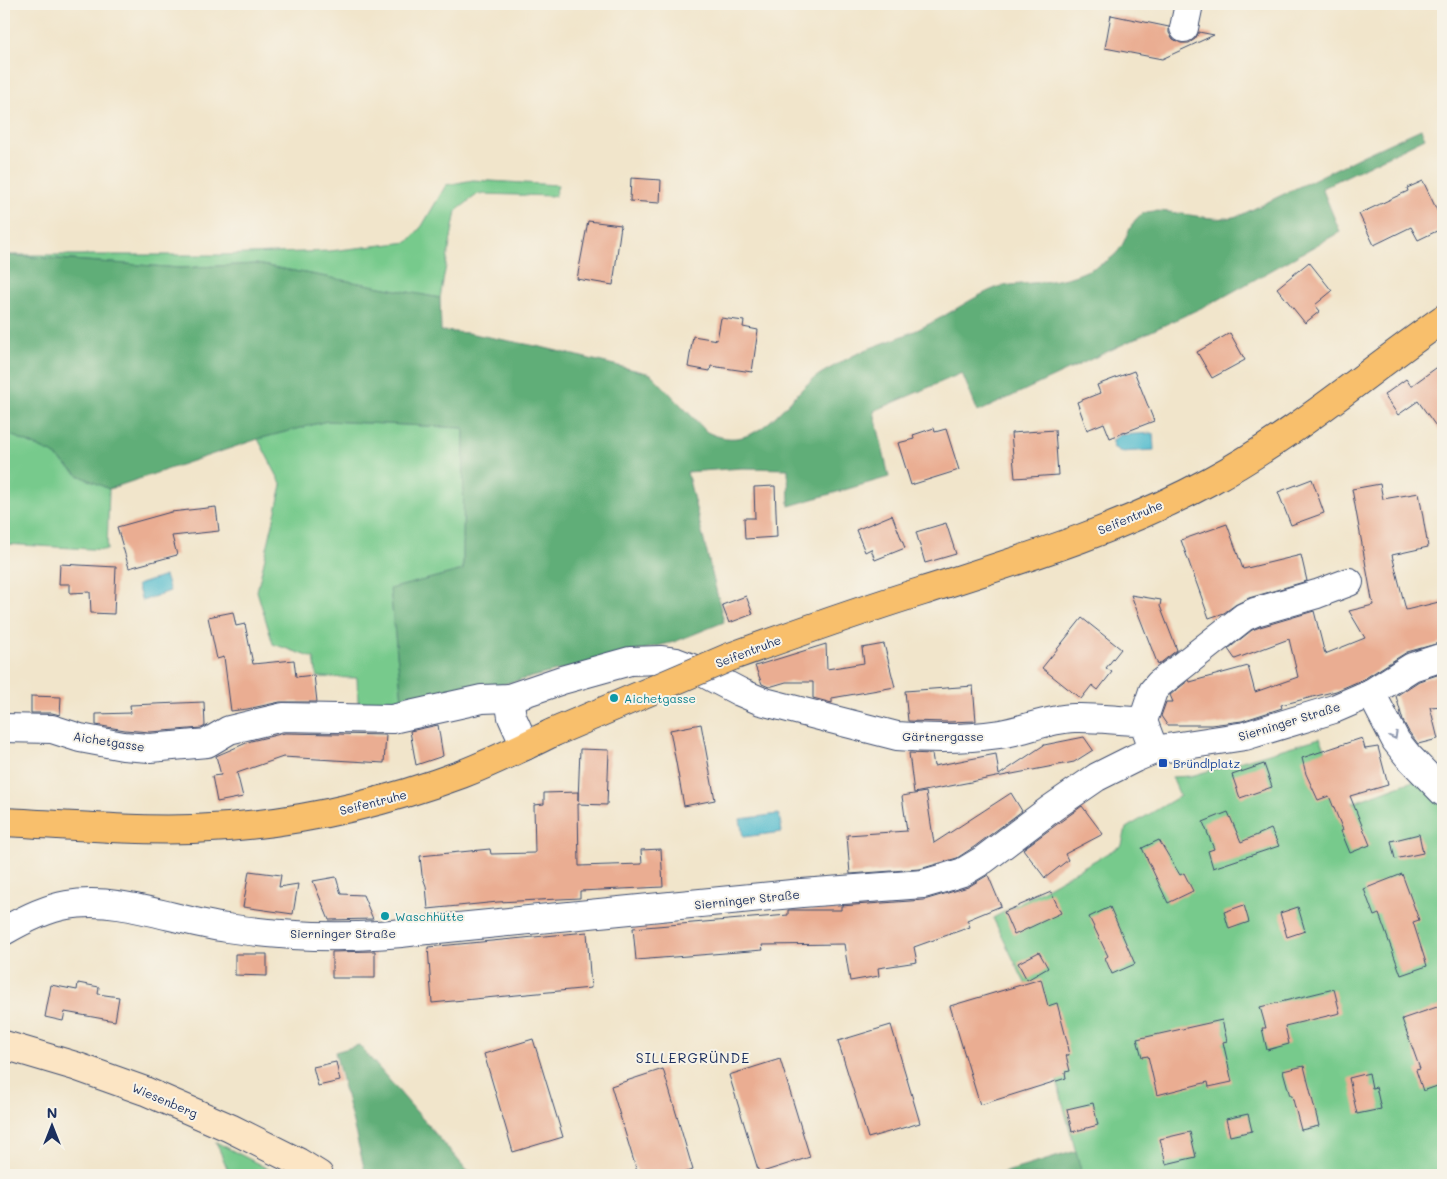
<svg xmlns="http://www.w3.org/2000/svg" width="1447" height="1179" font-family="Mali,sans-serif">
  <rect width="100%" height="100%" fill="#f7f3e8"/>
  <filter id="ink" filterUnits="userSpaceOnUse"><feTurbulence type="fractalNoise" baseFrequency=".02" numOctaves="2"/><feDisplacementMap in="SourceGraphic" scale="10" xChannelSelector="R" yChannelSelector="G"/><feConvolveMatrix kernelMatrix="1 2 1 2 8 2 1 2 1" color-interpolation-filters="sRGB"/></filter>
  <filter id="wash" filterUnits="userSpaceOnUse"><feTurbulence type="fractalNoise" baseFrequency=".0096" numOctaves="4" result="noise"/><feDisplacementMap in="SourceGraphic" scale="20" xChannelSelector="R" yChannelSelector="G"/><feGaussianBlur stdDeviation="1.12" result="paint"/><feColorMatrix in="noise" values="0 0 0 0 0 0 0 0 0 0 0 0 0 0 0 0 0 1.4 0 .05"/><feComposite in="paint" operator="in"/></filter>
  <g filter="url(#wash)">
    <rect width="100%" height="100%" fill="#f1e5cb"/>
    <g fill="#77ca8c" stroke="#497c75">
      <polygon points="473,180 558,185 555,196 478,194 456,211 440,298 256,264 180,268 4,255 219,255 330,251 408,242 422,226 446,185"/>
      <polygon points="327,421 464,428 463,570 390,589 403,709 358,702 357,678 317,677 314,658 273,644 257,591 282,485 258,439"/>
      <polygon points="4,432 52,453 78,475 109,489 107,550 4,544"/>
      <polygon points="1320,738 1352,803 1418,779 1443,808 1443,1175 1082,1175 1045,1036 1025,983 993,918 1122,845 1126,828 1180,796 1172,777 1191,776"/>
      <polygon points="216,1142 280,1175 230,1175"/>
    </g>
    <g fill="#61ae78" stroke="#3e6e6b">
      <path d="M 1421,129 L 1425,138 L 1322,188 L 1340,232 L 1218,300 L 978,412 L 962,373 L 874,411 L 889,477 L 789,506 L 788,469 L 742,468 L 687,472 L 724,622 L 674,642 L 403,709 L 390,589 L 463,570 L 464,428 L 327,421 L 258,439 L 109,489 L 78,475 L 52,453 L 4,432 L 4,255 L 180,268 L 256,264 L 440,298 L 441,331 L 468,333 L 541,347 L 651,374 L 707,432 C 761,458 784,396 822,373 C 836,365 851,356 865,350 C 885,342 906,336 925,326 C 950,314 972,297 998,287 C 1005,285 1014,285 1021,284 C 1042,282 1064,281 1084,272 C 1096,267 1111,261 1119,250 C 1127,240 1130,219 1144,213 C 1160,206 1206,221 1226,218 C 1231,218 1236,216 1241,215 L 1364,155 Z"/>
      <polygon points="359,1045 471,1175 366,1175 335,1052"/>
      <polygon points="1076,1151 1082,1175 996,1175"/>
    </g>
    <g fill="#51bbcd" stroke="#367596">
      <polygon points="1153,433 1154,450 1121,452 1113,447 1113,440 1119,435"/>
      <polygon points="165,576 170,591 142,601 137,585"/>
      <polygon points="779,814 782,832 743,837 740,819"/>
    </g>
    <g id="blocks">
      <g fill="#eaad92">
        <polygon points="1111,15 1169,27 1169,33 1173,39 1181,43 1189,43 1195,39 1199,32 1214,35 1162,59 1105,48"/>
        <polygon points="631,178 661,180 660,203 630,201"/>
        <polygon points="1423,181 1443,223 1443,228 1418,240 1411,227 1374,245 1359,214 1408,191 1407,188"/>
        <polygon points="588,221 621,225 613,285 577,279"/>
        <polygon points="1309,262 1332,291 1315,305 1320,311 1305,323 1277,288"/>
        <polygon points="721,318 744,321 743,327 758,330 752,372 711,366 710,371 688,367 693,336 717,340"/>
        <polygon points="1230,333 1245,360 1212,378 1197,352"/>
        <polygon points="1443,363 1443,436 1418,401 1398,415 1384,395 1406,379 1411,386"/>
        <polygon points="1134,371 1154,421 1110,438 1104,423 1087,430 1077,402 1100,393 1097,385"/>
        <polygon points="934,428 935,432 946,429 959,470 911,485 898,443 914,439 913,435"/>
        <polygon points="1055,430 1058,475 1015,478 1011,433"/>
        <polygon points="1312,479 1324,513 1291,525 1278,492"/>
        <polygon points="1380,484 1383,499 1419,493 1428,547 1392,555 1406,610 1443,601 1443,642 1407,652 1364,679 1336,691 1281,705 1282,708 1242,721 1211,725 1167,725 1161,716 1166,702 1173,702 1170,695 1189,680 1190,682 1248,666 1255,692 1298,677 1289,639 1235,659 1228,649 1252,630 1260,627 1314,611 1325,654 1365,638 1349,611 1373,605 1352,489"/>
        <polygon points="775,486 777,537 745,539 744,518 755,518 754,487"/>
        <polygon points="216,507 219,531 172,536 177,555 129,568 117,527 171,512"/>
        <polygon points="892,515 905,548 875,560 871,549 865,552 856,530"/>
        <polygon points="946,523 956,554 925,563 916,532"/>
        <polygon points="1227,524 1243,569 1301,555 1307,581 1249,598 1235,605 1224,613 1209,618 1181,540"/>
        <polygon points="60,564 116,567 114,614 91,613 90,592 70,593 70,584 59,584"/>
        <polygon points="1131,595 1161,600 1160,606 1177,650 1158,665"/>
        <polygon points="746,596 753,614 729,623 722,605"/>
        <polygon points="233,612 236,626 245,624 253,664 294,660 296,677 314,675 317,702 280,702 247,709 231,711 224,657 217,659 208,617"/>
        <polygon points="1082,618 1121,649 1106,668 1112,672 1098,690 1092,685 1081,699 1042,668"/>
        <polygon points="826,644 827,669 864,663 862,648 884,644 895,687 832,698 832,703 813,698 813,682 786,682 769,687 762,684 755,666"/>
        <polygon points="1443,673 1443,706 1430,707 1438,739 1418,744 1409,732 1403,721 1396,696 1419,681"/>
        <polygon points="973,686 976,721 948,722 908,721 905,691"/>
        <polygon points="31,696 61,697 60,715 52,713 31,713"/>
        <polygon points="204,702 205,726 202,728 150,732 125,730 96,725 96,714 131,713 130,705"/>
        <polygon points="701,724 715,800 684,806 670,730"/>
        <polygon points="438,725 443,756 416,765 410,731"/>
        <polygon points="285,733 386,735 384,763 283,757 237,773 243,797 217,802 212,776 221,775 216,756 251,741"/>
        <polygon points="1084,737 1093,750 1074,762 914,793 909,753 932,754 934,766 996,754 999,775 1044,745"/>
        <polygon points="1362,738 1365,749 1378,747 1388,785 1350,796 1370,845 1350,853 1341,831 1343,830 1329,796 1318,800 1306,774 1302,758"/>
        <polygon points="580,749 609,750 607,805 578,804 579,866 642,864 641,850 661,849 663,887 580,891 580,898 498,902 428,909 426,886 422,875 420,856 490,849 491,854 535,853 534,805 544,804 544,793 578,792 578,801"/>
        <polygon points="1264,764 1272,787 1240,798 1232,775"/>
        <polygon points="926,792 934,843 1011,793 1022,811 974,847 957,858 920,869 850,874 847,835 907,831 902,796"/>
        <polygon points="1082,806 1103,834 1065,854 1068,860 1045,878 1023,849"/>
        <polygon points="1228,812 1241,842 1271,829 1279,846 1213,868 1208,851 1214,849 1203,822"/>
        <polygon points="1419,834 1423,853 1395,859 1391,841"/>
        <polygon points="1159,840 1180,875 1184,873 1193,891 1168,903 1142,848"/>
        <polygon points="249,871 281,875 279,887 298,884 293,914 243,907"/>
        <polygon points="1402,874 1419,920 1413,922 1427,966 1401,975 1379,914 1374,916 1364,889"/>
        <polygon points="988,875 1001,906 967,920 970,927 914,947 917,962 878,968 879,976 850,981 844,944 762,945 763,950 636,960 633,928 788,915 788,910 841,910 841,906 924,900 968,887"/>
        <polygon points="336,877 341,894 363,895 373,919 329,920 313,881"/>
        <polygon points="1051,892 1061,913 1014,935 1004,912"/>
        <polygon points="1244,905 1249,922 1229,929 1224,912"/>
        <polygon points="1110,907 1135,964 1112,974 1105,958 1108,956 1089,917"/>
        <polygon points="1298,907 1305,931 1287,937 1280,913"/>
        <polygon points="587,932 591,988 432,1003 428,947"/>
        <polygon points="375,951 375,978 332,978 332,952"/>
        <polygon points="1039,952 1048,968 1027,980 1018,963"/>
        <polygon points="235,954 267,954 267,976 235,975"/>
        <polygon points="1041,979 1048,1006 1057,1003 1068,1045 1067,1046 1069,1055 1066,1055 1070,1071 1065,1072 1066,1078 980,1105 950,1006"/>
        <polygon points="78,983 99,987 98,994 119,997 115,1021 65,1012 63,1021 45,1017 51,985 77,990"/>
        <polygon points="1334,989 1340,1013 1285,1026 1289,1044 1267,1050 1262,1028 1266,1028 1260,1007"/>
        <polygon points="1443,1005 1443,1084 1423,1091 1416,1070 1420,1069 1402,1019"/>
        <polygon points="1222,1020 1227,1041 1223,1042 1232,1082 1209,1087 1208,1082 1157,1095 1148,1056 1142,1057 1137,1039"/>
        <polygon points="891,1025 920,1123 868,1138 838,1041"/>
        <polygon points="533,1039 563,1137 513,1152 484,1054"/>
        <polygon points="780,1059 810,1157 759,1173 729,1075"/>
        <polygon points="336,1062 340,1081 318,1086 313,1067"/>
        <polygon points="1304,1066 1319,1126 1301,1130 1292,1096 1290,1096 1283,1071"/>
        <polygon points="663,1069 693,1170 675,1175 638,1175 611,1086"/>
        <polygon points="1369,1073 1372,1088 1376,1087 1381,1109 1357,1114 1349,1078"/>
        <polygon points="1093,1103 1098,1125 1072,1132 1067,1109"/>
        <polygon points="1248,1114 1252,1131 1230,1136 1226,1119"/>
        <polygon points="1190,1132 1196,1157 1166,1164 1160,1139"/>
      </g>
    </g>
  </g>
  <g filter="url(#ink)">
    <use href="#blocks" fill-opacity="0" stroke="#3b4a6e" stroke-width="1"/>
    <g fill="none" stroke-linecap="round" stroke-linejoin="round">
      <defs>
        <g id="minor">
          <polyline points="1184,28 1189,4"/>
          <polyline points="1371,693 1396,741 1408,756 1443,792"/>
          <polyline points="509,698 512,717 525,746"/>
          <polyline points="1143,721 1153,691 1159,684 1244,617 1255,612 1317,594 1349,582"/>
          <path d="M 4,728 L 52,729 L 80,738 L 123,746 L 150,748 L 207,743 L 229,730 L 283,717 L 392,719 L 482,699 L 509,698 L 562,680 L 630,661 L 660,660 L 676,662 L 700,671 L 740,692 L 761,701 L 897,736 C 931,739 966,739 1000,734 C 1025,730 1048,719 1074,718 C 1097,717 1120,721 1143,721 L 1154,750"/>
          <path d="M 4,931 C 23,920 44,909 67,905 C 121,896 174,921 227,928 C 294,938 362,939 428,930 L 802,893 L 923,884 L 944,878 L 963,872 L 983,860 L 1052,808 L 1097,777 L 1135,758 L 1154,750 L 1245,736 L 1334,709 L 1371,693 L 1412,667 L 1443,657"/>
        </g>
        <polyline id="secondary" points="4,1045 75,1066 145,1091 230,1128 298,1162 319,1175"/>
        <g id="primary">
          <path d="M 730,657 C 794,634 858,611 923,591 C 1020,560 1120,530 1210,481 C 1293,436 1366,373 1443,319"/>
          <path d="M 4,822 C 66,825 130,831 193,829 C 285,826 376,806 462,774 C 493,762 523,747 552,733"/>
        </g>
      </defs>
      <use href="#minor" stroke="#3b4a6e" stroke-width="30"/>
      <use href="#secondary" stroke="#3b4a6e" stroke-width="30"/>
      <use href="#primary" stroke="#3b4a6e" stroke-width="30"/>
      <use href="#minor" stroke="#fff" stroke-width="28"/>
      <use href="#secondary" stroke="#fce5c4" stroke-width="28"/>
      <use href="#primary" stroke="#f8bf6c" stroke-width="28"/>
      <defs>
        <polyline id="primary-bridge" points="552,733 730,657"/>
      </defs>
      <use href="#primary-bridge" stroke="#3b4a6e" stroke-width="30" stroke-linecap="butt"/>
      <use href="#primary-bridge" stroke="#f8bf6c" stroke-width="28"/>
    </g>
    <defs><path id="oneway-chevron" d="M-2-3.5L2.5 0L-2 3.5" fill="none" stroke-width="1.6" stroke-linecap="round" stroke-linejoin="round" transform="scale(1.25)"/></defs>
    <use stroke="#8d97ae" href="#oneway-chevron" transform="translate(1394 736) rotate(61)"/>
  </g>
  <g fill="#0f9aa8" stroke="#f7f3e8" stroke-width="2">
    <circle cx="614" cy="698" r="5"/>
    <circle cx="385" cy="916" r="5"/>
  </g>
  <rect fill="#1a4fb4" stroke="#f7f3e8" stroke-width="2" x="1158" y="758" width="10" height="10" rx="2.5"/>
  <g text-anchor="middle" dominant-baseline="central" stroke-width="4" stroke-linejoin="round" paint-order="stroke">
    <g font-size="12" fill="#1b2f5e" stroke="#f7f3e8">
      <text transform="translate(1130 517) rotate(-23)">Seifentruhe</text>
      <text transform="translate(748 651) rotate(-21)">Seifentruhe</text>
      <text transform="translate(1289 721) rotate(-17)">Sierninger Straße</text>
      <text x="943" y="736">Gärtnergasse</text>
      <text transform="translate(109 741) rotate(9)">Aichetgasse</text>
      <text transform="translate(373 802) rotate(-14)">Seifentruhe</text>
      <text transform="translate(747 899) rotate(-6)">Sierninger Straße</text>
      <text x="343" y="933">Sierninger Straße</text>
      <text transform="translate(165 1100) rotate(23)">Wiesenberg</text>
    </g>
    <g font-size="12" fill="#0d838f" stroke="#f7f3e8" text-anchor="start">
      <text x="624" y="698">Aichetgasse</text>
      <text x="395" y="916">Waschhütte</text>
    </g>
    <g font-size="12" fill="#164399" stroke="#f7f3e8" text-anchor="start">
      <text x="1173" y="763">Bründlplatz</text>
    </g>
    <g font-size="14" letter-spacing="1" fill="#1b2f5e" stroke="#f7f3e8">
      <text x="693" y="1057">SILLERGRÜNDE</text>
    </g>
  </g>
  <rect width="1447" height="1179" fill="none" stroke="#f7f3e8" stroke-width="20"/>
  <g transform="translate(52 1126)" stroke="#f7f3e8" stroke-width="4" paint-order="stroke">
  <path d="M0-4L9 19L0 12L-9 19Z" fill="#1b2f5e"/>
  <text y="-8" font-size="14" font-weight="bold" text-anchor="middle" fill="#1b2f5e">N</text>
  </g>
</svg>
